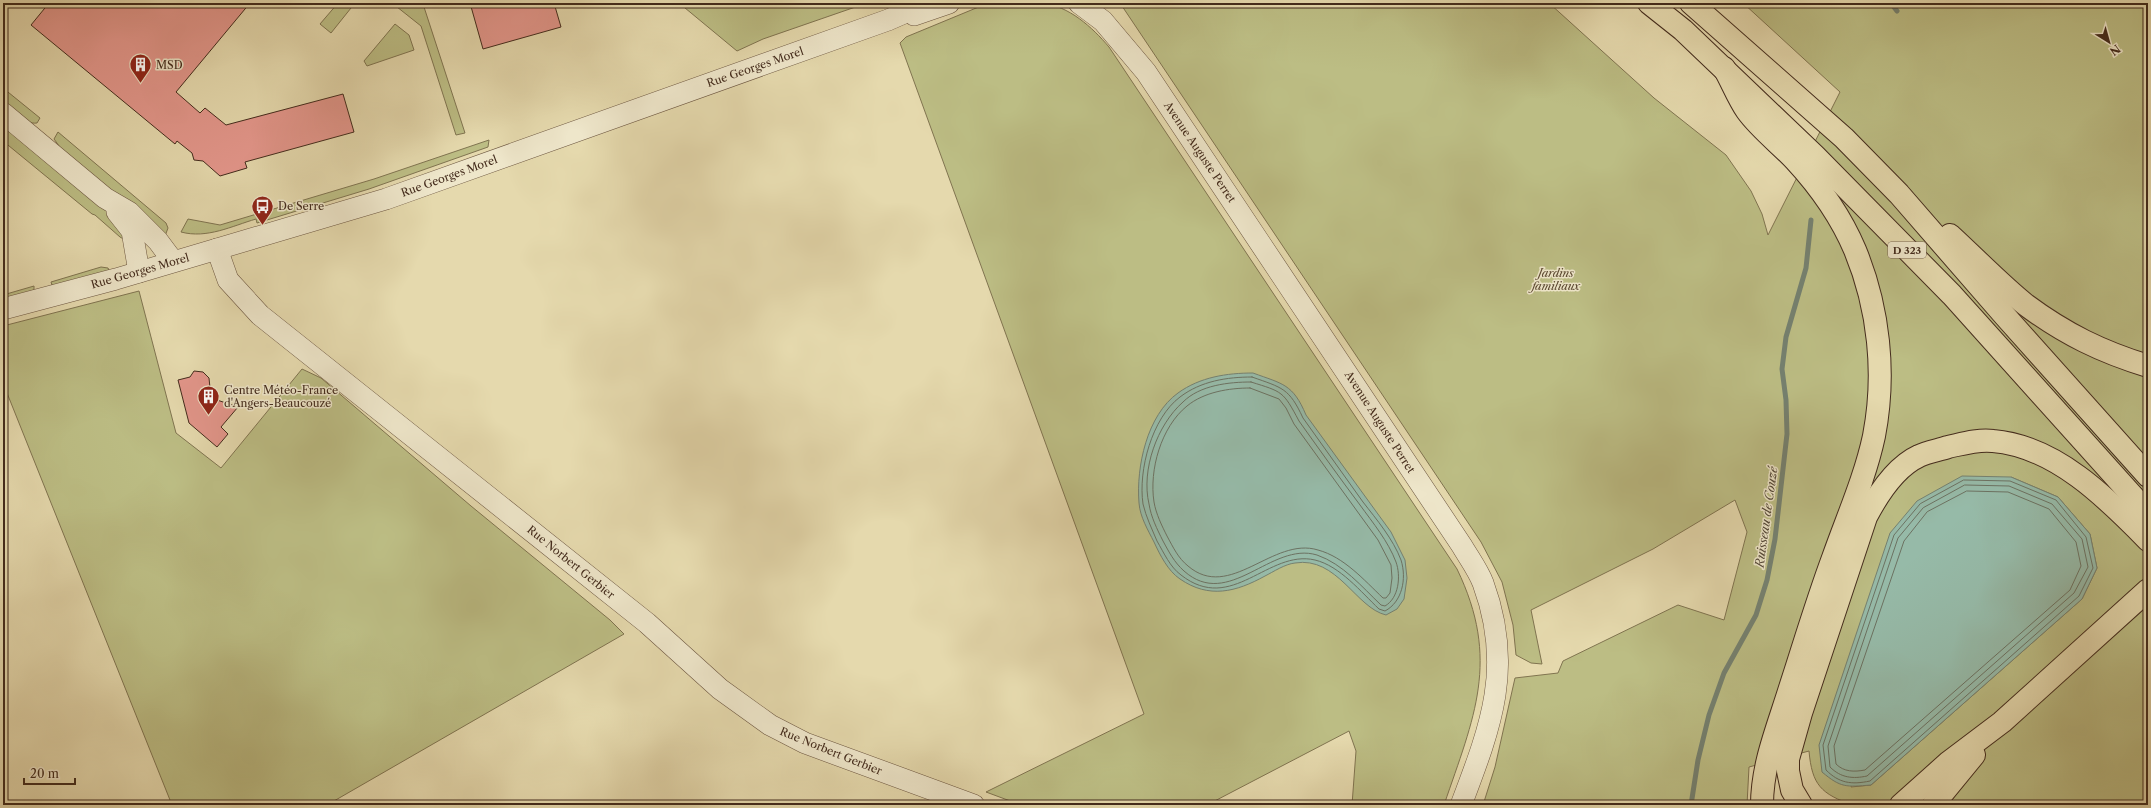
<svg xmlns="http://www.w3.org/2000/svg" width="2151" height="808" font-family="'Libre Caslon Text',serif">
  <rect width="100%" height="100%" fill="#e5d9ad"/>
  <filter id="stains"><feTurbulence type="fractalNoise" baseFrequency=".005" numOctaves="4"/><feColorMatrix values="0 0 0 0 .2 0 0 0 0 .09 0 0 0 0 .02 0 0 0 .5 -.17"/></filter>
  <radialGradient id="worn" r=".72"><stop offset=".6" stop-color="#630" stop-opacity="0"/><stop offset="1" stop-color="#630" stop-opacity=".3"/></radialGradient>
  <g fill="#bcbd84" stroke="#807450" fill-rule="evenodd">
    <polygon points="338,3 355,3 331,33 320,24"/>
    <polygon points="392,3 417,3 424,7 465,133 456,135 421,26"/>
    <polygon points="679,3 867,3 763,39 737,51"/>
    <path d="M 1007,3 C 1019,3 1031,2 1042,3 C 1069,6 1092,27 1109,47 L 1457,569 C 1501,660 1474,717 1444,805 L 1352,805 L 1356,751 L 1349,731 L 1207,805 L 1021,805 L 986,792 L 1144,714 L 900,43 L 906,37 L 981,6 Z"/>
    <path d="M 1120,3 L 1549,3 L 1654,98 L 1726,155 L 1751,191 L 1762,214 L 1768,235 L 1840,92 L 1743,3 L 2148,3 L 2148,805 L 1853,805 C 1821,794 1812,785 1809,751 L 1749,767 L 1747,805 L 1483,805 L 1495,767 L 1515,678 L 1558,673 L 1563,661 L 1678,605 L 1724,620 L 1747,532 L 1735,500 L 1653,549 L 1531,610 L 1542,664 L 1531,663 L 1516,655 L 1513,625 L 1502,582 L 1481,542 ZM 2011,477 L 2058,497 L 2090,534 L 2097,568 L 2082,599 L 1871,785 L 1851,787 Z"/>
    <polygon points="395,24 409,35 414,50 367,66 364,61"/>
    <path d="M 3,88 L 40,118 L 37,123 C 25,125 11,108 3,101 Z"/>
    <polygon points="3,126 122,224 130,243 120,237 95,215 92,214 3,141"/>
    <polygon points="58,132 166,223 168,228 165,236 62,150 54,139"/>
    <path d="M 489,140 L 488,147 L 369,189 L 257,223 L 256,219 C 232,226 207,239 181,232 L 188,219 L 220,225 L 374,179 Z"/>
    <polygon points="101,267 108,268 110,272 54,286 52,285 51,282"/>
    <polygon points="34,286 34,290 3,301 3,295"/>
    <polygon points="139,291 176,433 221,468 302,369 321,378 471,506 610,620 624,634 327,805 172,805 3,383 3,326"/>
  </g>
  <g fill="#96baa8" stroke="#758170">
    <path d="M 1253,373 C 1283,384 1293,384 1306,415 L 1391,532 L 1405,560 L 1407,578 L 1404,599 L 1397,609 L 1386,615 C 1356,608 1337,556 1295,563 C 1285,564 1273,572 1265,576 C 1236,592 1209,599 1180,579 C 1168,571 1160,555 1154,542 C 1148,530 1140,517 1139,503 C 1136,467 1147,415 1178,393 C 1200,377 1227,373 1253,373 Z"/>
    <path d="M 1962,476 L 2011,477 L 2058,497 L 2090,534 L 2097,568 L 2082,599 L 1871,785 C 1846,787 1841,788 1822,772 L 1819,745 L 1890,533 L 1917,501 Z"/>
  </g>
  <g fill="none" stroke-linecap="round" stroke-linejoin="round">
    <g stroke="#6c7262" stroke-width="1">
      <path d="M 1252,377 C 1283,388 1289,388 1303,418 C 1323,446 1343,474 1363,502 C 1377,520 1393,539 1401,560 C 1407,579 1402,602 1385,611 L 1379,609 C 1361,592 1340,566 1315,560 C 1268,549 1232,615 1181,575 C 1170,567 1164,553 1157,541 C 1152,529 1146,517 1143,504 C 1138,470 1152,418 1180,397 C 1201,381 1227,377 1252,377 Z"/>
      <path d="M 1251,382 C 1283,392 1283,391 1299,421 C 1319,449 1339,477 1360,505 C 1373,523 1388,541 1396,562 C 1401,576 1399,598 1385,606 L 1381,605 C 1362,587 1343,564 1317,555 C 1271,541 1229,611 1184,571 C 1174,562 1169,552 1163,541 C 1157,529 1151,517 1149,504 C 1141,470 1157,425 1183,402 C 1200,385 1229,382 1251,382 Z"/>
      <path d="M 1250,388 L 1279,399 L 1286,408 L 1294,424 L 1378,540 L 1391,565 L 1392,578 L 1390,593 L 1386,598 L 1383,598 C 1364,580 1344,557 1318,550 C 1273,536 1230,602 1188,566 C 1178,558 1173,547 1167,536 C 1162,526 1156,514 1154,502 C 1149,470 1161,427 1187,406 C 1204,392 1229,388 1250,388 Z"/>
      <path d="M 1964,480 L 2010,481 L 2056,500 L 2086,537 L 2093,568 L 2079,596 L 1870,781 C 1851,785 1839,783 1826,770 L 1823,745 L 1894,535 L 1920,504 Z"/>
      <path d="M 1965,485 L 2009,486 L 2052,504 L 2082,539 L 2088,567 L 2074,593 L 1867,776 C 1853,779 1841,778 1830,767 L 1828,746 L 1898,538 L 1923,508 Z"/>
      <path d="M 1967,491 L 2008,492 L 2049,509 L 2076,542 L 2081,566 L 2070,590 L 1865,770 C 1854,772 1844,772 1836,764 L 1834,746 L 1904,541 L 1927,512 Z"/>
    </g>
    <g stroke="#758170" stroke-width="5">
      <polyline points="1891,3 1897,11"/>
      <polyline points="1691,805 1698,760 1709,715 1724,673 1756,615 1767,580 1775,539 1787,434 1786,400 1782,369 1786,337 1806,268 1811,220"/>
    </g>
  </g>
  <g fill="#e3968b" stroke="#432b1c">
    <polygon points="49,3 250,3 176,92 200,113 205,108 226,125 343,94 354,132 245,162 247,168 220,176 203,161 194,160 192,153 177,141 175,144 31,25"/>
    <polygon points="470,3 554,3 561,27 483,49"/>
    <polygon points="194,371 203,372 209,378 211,398 238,407 221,427 228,434 217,447 189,423 178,380 190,377"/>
  </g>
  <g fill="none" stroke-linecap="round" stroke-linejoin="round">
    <defs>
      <g id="minor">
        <path d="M 1079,3 L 1103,21 L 1146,72 L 1462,546 C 1469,558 1478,570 1483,583 C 1514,667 1491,726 1461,805"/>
        <polyline points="914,15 949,3"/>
        <polyline points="3,113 105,198 129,212 158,241 173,261"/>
        <polyline points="117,212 132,231 139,272"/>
        <polyline points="217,249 228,280 260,315 647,623 720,689 770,725 805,743 974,805"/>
        <polyline points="3,309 116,279 386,199 888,20 927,3"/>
      </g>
      <g id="major">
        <polyline points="1901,805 1949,762 2002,722 2148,590"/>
        <polyline points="1933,805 1974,755"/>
      </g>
      <g id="highway">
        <polyline points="1649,3 1683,30 1815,156 1952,295 2148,513"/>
        <polyline points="1691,3 1844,138 1899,194 2005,316 2148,476"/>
        <path d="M 1724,68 C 1732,82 1738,98 1747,111 C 1760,129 1780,144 1795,160 C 1820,187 1841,217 1855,250 C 1879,308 1886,374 1874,436 C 1865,478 1847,518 1833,558 C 1817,601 1804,645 1790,688 C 1778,727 1762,764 1762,805"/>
        <path d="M 1950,235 C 1974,257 2001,285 2026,305 C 2065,334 2102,352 2148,366"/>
        <path d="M 1801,805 L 1792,790 L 1788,771 L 1788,759 L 1801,713 L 1866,517 C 1878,494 1895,467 1919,456 C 1927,452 1939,450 1948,447 C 1962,444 1978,439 1993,441 C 2055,446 2107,498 2148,540"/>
      </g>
    </defs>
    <use href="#minor" stroke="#6c5640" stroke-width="22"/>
    <use href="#major" stroke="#432b1c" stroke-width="24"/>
    <use href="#highway" stroke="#432b1c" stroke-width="24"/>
    <use href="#minor" stroke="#eee6ca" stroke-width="21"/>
    <use href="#major" stroke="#e5d9ad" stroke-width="22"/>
    <use href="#highway" stroke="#e5d9ad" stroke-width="22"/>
  </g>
  <defs>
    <symbol id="building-pin" viewBox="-11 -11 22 30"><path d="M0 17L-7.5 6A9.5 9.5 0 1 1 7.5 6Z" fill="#8f2418" stroke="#eee6ca"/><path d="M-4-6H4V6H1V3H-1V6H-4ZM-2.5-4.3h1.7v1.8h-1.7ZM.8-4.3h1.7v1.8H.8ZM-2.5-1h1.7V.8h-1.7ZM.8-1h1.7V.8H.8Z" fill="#fff"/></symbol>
    <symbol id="bus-pin" viewBox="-11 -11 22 30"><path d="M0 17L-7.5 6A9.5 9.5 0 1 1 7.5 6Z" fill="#8f2418" stroke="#eee6ca"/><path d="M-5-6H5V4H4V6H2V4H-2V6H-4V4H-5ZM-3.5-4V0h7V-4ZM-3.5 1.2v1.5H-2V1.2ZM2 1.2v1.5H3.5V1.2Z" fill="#fff"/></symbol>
  </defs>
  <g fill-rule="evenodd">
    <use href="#building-pin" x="128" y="52" width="25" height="34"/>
    <use href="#bus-pin" x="250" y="194" width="25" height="34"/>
    <use href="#building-pin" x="196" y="384" width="25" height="34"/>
  </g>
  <g text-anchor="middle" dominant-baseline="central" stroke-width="3" stroke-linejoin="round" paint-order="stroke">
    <rect fill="#eee6ca" stroke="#766350" stroke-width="1" x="1888" y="242" width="38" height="16" rx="3"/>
    <g font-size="10" font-weight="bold" fill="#432b1c">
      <text x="1907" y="250">D 323</text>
    </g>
    <g font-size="11" fill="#432b1c" stroke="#eee6ca" text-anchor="start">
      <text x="156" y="65">MSD</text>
      <text x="278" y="206">De Serre</text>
      <text x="224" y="390">Centre Météo-France<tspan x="224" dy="13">d'Angers-Beaucouzé</tspan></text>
    </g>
    <g font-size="11" fill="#432b1c" stroke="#eee6ca">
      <text transform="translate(755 67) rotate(-19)">Rue Georges Morel</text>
      <text transform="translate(1200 152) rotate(56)">Avenue Auguste Perret</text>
      <text transform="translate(449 176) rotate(-20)">Rue Georges Morel</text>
      <text transform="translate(140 271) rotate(-16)">Rue Georges Morel</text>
      <text transform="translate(1380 422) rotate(57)">Avenue Auguste Perret</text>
      <text transform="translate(571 562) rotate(39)">Rue Norbert Gerbier</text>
      <text transform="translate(831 751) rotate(22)">Rue Norbert Gerbier</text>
    </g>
    <g font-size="11" font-style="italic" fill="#5b4831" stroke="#eee6ca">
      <text x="1556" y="273">Jardins<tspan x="1556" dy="13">familiaux</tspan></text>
    </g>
    <g font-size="12" font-style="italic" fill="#544838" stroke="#eee6ca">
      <text transform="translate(1766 517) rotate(-82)">Ruisseau de Couzé</text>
    </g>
  </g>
  <rect width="2151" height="808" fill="none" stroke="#e5d9ad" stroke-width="16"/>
  <rect x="4" y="4" width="2143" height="800" fill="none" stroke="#432b1c" stroke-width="2"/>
  <rect x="8" y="8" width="2135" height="792" fill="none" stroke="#432b1c"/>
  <g transform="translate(2109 42) rotate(143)" stroke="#eee6ca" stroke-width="3" paint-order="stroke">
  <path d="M0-3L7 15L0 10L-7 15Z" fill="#432b1c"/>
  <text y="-6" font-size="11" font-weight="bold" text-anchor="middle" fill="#432b1c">N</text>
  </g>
  <path d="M24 778v6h51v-6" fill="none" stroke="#432b1c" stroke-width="2"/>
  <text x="30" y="778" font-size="12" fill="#432b1c" stroke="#eee6ca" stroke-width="3" paint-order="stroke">20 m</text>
  <rect width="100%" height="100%" filter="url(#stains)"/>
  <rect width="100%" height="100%" fill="url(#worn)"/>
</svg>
